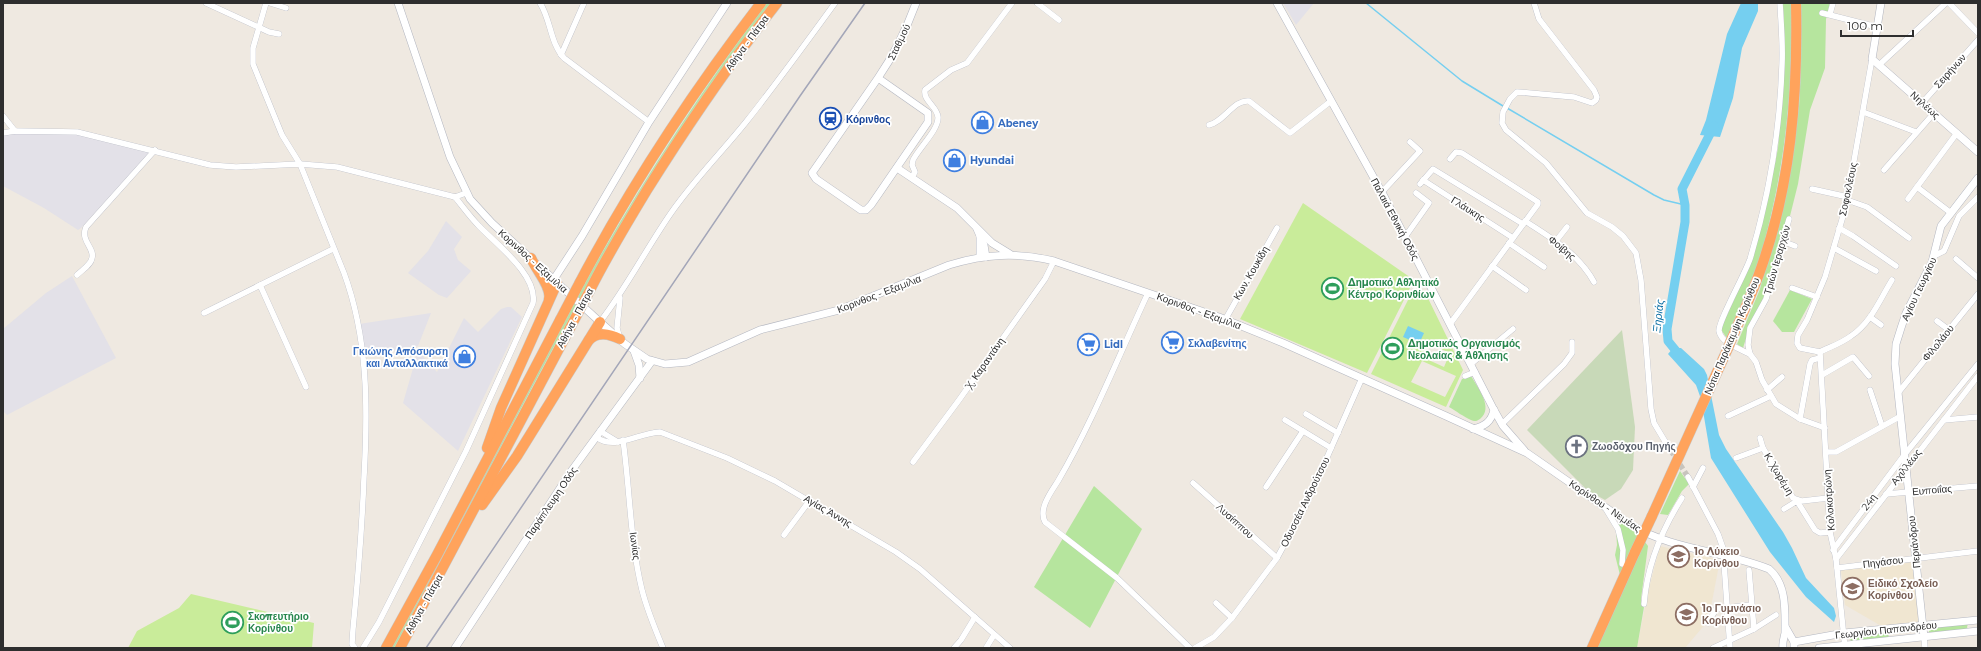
<svg xmlns="http://www.w3.org/2000/svg" width="1981" height="651" font-family="Montserrat,sans-serif">
  <rect width="100%" height="100%" fill="#efe9e1"/>
  <g fill="#e3e1e8">
    <polygon points="1283,3 1314,3 1296,25"/>
    <polygon points="17,132 66,133 87,136 151,151 81,228 78,230 44,208 3,186 3,134"/>
    <polygon points="446,221 462,237 454,249 458,260 471,271 447,298 439,295 408,273 428,251"/>
    <polygon points="72,276 116,358 7,415 3,411 3,329 46,293"/>
    <polygon points="507,307 511,307 522,317 458,451 403,403 418,351 437,372 464,318 478,332 501,309"/>
    <polygon points="431,313 418,346 365,356 359,324"/>
  </g>
  <g fill="#f0e6d1">
    <polygon points="1660,546 1720,560 1710,612 1707,622 1685,648 1637,648 1647,596"/>
    <polygon points="1913,562 1920,624 1883,627 1845,605 1841,570"/>
  </g>
  <g fill="#b6e59e">
    <path d="M 767,3 L 771,3 C 630,183 532,390 426,591 L 394,648 L 391,648 L 591,272 C 644,179 702,89 767,3 Z"/>
    <path d="M 1783,3 L 1791,3 C 1791,38 1792,74 1788,109 C 1783,166 1771,224 1754,278 C 1747,299 1737,320 1728,340 L 1722,331 L 1722,326 L 1749,267 L 1769,194 L 1778,148 L 1785,57 Z"/>
    <polygon points="1800,3 1830,3 1826,19 1825,68 1810,110 1798,184 1790,216 1788,216 1765,294 1747,335 1743,348 1737,344 1760,289 1784,195 1799,107 1801,66"/>
    <polygon points="1790,290 1812,299 1794,332 1782,332 1773,321"/>
    <path d="M 1471,376 C 1478,388 1494,408 1480,419 C 1477,421 1475,422 1471,420 C 1464,417 1456,411 1449,407 L 1462,379 Z"/>
    <polygon points="1680,471 1689,484 1682,491 1668,515 1660,514"/>
    <polygon points="1094,486 1142,529 1090,628 1034,587"/>
    <polygon points="1621,521 1639,534 1648,546 1641,599 1644,607 1637,648 1597,648 1623,587 1615,555 1617,545 1616,529"/>
    <polygon points="1968,624 1967,627 1968,630 1929,633 1929,628"/>
    <polygon points="1888,633 1889,639 1851,642 1850,637"/>
  </g>
  <polygon fill="#c8d9b8" points="1622,330 1635,427 1633,470 1621,489 1605,500 1587,490 1527,430"/>
  <g fill="#c9ec9a" fill-rule="evenodd">
    <polygon points="1303,203 1414,280 1367,373 1240,319"/>
    <path d="M 1424,290 L 1463,370 L 1446,407 L 1371,374 L 1408,300 ZM 1428,343 L 1450,353 L 1444,367 L 1422,357 ZM 1422,361 L 1456,376 L 1445,397 L 1411,382 Z"/>
    <polygon points="191,594 314,623 312,648 128,648 137,631 179,608"/>
  </g>
  <g fill="#75cff0">
    <polygon points="1741,3 1758,3 1758,11 1742,48 1733,98 1720,137 1700,135 1706,120 1727,34"/>
    <polygon points="1408,326 1424,333 1419,344 1403,337"/>
    <polygon points="1673,348 1681,348 1704,369 1707,375 1719,435 1726,449 1783,532 1792,548 1806,578 1834,608 1836,616 1834,622 1806,597 1770,552 1711,458 1701,399 1696,385 1668,354"/>
  </g>
  <g fill="none" stroke-linecap="round" stroke-linejoin="round">
    <g stroke="#75cff0" stroke-width="1.5">
      <polyline points="1366,3 1462,81 1503,106"/>
      <polyline points="1507,108 1654,195 1664,200 1685,205"/>
    </g>
    <polyline stroke="#75cff0" stroke-width="9" points="1681,357 1668,341 1667,329 1685,222 1685,205 1682,189 1714,126"/>
    <polyline stroke="#c8c4bd" stroke-width="5.5" stroke-dasharray="5.5 3" stroke-linecap="butt" points="1666,443 1688,477"/>
    <defs>
      <g id="street">
        <polyline points="206,3 269,32 279,34"/>
        <path d="M 266,3 L 253,48 L 253,64 L 282,135 L 300,164 L 344,273 C 368,338 368,408 364,477 C 362,528 358,578 353,629 L 352,644 L 355,648"/>
        <polyline points="270,3 286,8"/>
        <path d="M 540,3 C 551,20 550,43 564,58 L 649,122"/>
        <polyline points="1037,3 1059,20"/>
        <polyline points="1534,3 1539,19 1594,90 1597,97 1596,100 1592,103 1574,97 1517,92 1510,99 1503,112 1502,123 1506,130 1546,163 1587,213 1612,227 1623,236 1636,253 1641,280 1651,409 1654,423 1666,443"/>
        <polyline points="1949,3 1978,33"/>
        <polyline points="1822,13 1877,27"/>
        <polyline points="1830,14 1833,3"/>
        <polyline points="561,55 584,3"/>
        <polyline points="1879,65 1946,3"/>
        <polyline points="1923,102 1978,40"/>
        <polyline points="1863,112 1916,132"/>
        <polyline points="3,116 15,131"/>
        <path d="M 1209,125 C 1224,122 1234,99 1249,101 L 1290,133 L 1331,101"/>
        <polyline points="3,133 15,131 77,132 210,165 236,167 300,164 337,167 455,197 466,193"/>
        <polyline points="1884,170 1934,113"/>
        <path d="M 912,177 L 915,172 L 912,165 L 913,160 C 919,148 939,129 938,117 C 937,106 923,101 925,90 L 951,70 L 967,63 L 1012,3"/>
        <polyline points="1423,180 1513,238"/>
        <polyline points="1420,184 1433,169 1523,224"/>
        <polyline points="1917,187 1951,213"/>
        <polyline points="1812,189 1848,197"/>
        <polyline points="1382,192 1420,151 1410,142"/>
        <polyline points="1908,199 1957,133"/>
        <polyline points="1847,200 1867,207 1909,238"/>
        <polyline points="1789,219 1766,299 1750,328 1748,345 1750,354 1756,362 1762,380 1776,404 1800,419 1825,428"/>
        <path d="M 1525,221 C 1550,237 1579,254 1594,282"/>
        <polyline points="1839,228 1853,236 1896,266"/>
        <polyline points="1405,237 1429,203 1416,193"/>
        <polyline points="1556,241 1567,227"/>
        <polyline points="1782,241 1795,246"/>
        <polyline points="1509,243 1544,267"/>
        <polyline points="1834,248 1876,271"/>
        <polyline points="1934,256 1944,251 1959,216 1978,197"/>
        <polyline points="1956,259 1978,278"/>
        <polyline points="1492,266 1526,290"/>
        <path d="M 77,275 C 82,270 91,265 92,258 C 95,248 80,241 86,227 L 155,150"/>
        <polyline points="260,285 306,387"/>
        <polyline points="1792,288 1817,297"/>
        <path d="M 1148,293 C 1119,355 1093,421 1058,481 C 1051,492 1038,509 1045,522 L 1117,578 L 1190,648"/>
        <polyline points="204,313 333,249"/>
        <polyline points="1870,317 1881,325"/>
        <polyline points="1225,320 1277,228"/>
        <polyline points="1937,321 1949,330"/>
        <path d="M 600,322 C 627,287 646,249 671,213 C 694,180 721,153 746,122 C 777,83 806,43 835,3"/>
        <polyline points="1450,324 1538,204 1538,202 1462,153 1456,152 1450,159"/>
        <polyline points="620,339 617,328 620,298"/>
        <polyline points="1820,352 1800,348 1797,343 1798,335 1807,320 1825,277 1846,206 1872,59"/>
        <polyline points="1820,352 1830,532 1836,559 1845,648"/>
        <path d="M 1820,352 C 1830,347 1842,343 1851,336 C 1871,323 1880,299 1892,280"/>
        <path d="M 1750,354 C 1740,349 1721,343 1719,331 C 1718,322 1745,274 1750,259 C 1769,196 1780,129 1782,64 C 1783,44 1781,23 1780,3"/>
        <polyline points="1471,364 1513,329"/>
        <polyline points="1822,375 1853,357 1869,376"/>
        <polyline points="1465,376 1475,372"/>
        <polyline points="1767,390 1782,377"/>
        <polyline points="1870,390 1882,426"/>
        <polyline points="1898,393 1978,294"/>
        <polyline points="1306,414 1338,433"/>
        <polyline points="1728,416 1771,396"/>
        <polyline points="1800,419 1810,364 1812,360 1820,358"/>
        <polyline points="1285,420 1331,448"/>
        <polyline points="1944,420 1978,417"/>
        <polyline points="1502,424 1564,364 1572,353 1572,342"/>
        <polyline points="600,431 618,442"/>
        <path d="M 596,437 C 615,451 638,433 660,432 L 727,458 L 775,481 L 896,552 L 920,569 L 1010,648"/>
        <polyline points="1760,438 1763,448 1793,498 1802,501 1828,498"/>
        <path d="M 623,440 C 630,490 630,541 642,590 C 647,610 655,629 663,648"/>
        <polyline points="1826,452 1836,452 1901,416"/>
        <polyline points="1736,458 1763,448"/>
        <polyline points="913,462 959,400 1045,279 1054,261"/>
        <polyline points="1688,477 1718,534 1723,548 1730,648"/>
        <polyline points="1193,483 1277,558"/>
        <polyline points="1266,487 1303,431"/>
        <polyline points="1693,487 1703,468"/>
        <polyline points="1886,494 1978,486"/>
        <polyline points="1604,506 1618,529 1623,550 1622,564"/>
        <polyline points="1784,509 1797,501 1815,530 1820,533 1830,532"/>
        <polyline points="784,535 810,500"/>
        <polyline points="1833,550 1905,454 1978,364"/>
        <polyline points="1836,559 1978,376"/>
        <polyline points="1837,568 1978,551"/>
        <polyline points="1749,570 1754,629"/>
        <polyline points="1216,603 1232,618"/>
        <path d="M 1644,604 C 1647,565 1661,531 1682,498"/>
        <polyline points="1708,623 1716,609 1751,605"/>
        <polyline points="1924,637 1925,648"/>
        <path d="M 363,648 L 379,622 L 466,451 L 533,303 C 538,275 496,244 479,226 C 470,217 463,207 455,197"/>
        <polyline points="954,648 961,640 975,617"/>
        <polyline points="986,648 994,635"/>
        <polyline points="1195,648 1214,637 1232,618 1277,558 1306,505 1362,378"/>
        <polyline points="1713,648 1754,629 1776,615"/>
      </g>
      <g id="secondary">
        <path d="M 398,3 L 450,157 L 470,199 L 492,223 L 600,322 L 625,344 L 647,359 L 665,364 L 688,362 L 760,330 L 839,310 L 949,265 C 985,254 1017,252 1054,261 L 1219,317 L 1283,343 L 1446,416 L 1527,453 L 1631,525 C 1673,550 1724,551 1769,569 C 1787,584 1785,611 1785,633 C 1784,638 1782,643 1783,648"/>
        <polyline points="1277,3 1385,198 1494,410 1503,426 1524,450"/>
        <polyline points="1881,3 1872,59 1978,152"/>
        <path d="M 878,78 L 928,113 L 928,122 L 871,205 L 866,210 L 861,210 L 816,179 L 812,173 L 878,78 C 894,55 906,30 916,3"/>
        <polyline points="897,168 957,208 992,243 1010,254"/>
        <polyline points="977,229 984,245 986,257"/>
        <polyline points="980,236 980,257"/>
        <polyline points="554,279 582,236 649,122 727,3"/>
        <polyline points="634,351 639,365 640,378"/>
        <path d="M 1473,429 C 1485,426 1491,422 1494,410"/>
        <polyline points="1786,628 1794,642 1794,648"/>
        <polyline points="1924,637 1895,364 1896,344 1901,328 1906,313 1932,262 1941,226 1978,178"/>
        <polyline points="1794,642 1844,633 1978,620"/>
        <polyline points="455,648 572,470 652,361"/>
        <polyline points="1819,648 1978,631"/>
      </g>
      <g id="highway">
        <path d="M 531,258 C 536,270 552,287 549,299"/>
        <path d="M 580,282 C 632,184 694,90 761,3"/>
        <path d="M 590,290 C 607,256 627,223 647,190 C 687,126 730,63 777,3"/>
        <path d="M 1732,338 C 1741,317 1751,296 1759,274 C 1791,186 1798,96 1796,3"/>
        <path d="M 589,340 C 598,331 609,334 620,339"/>
        <polyline points="487,448 501,408 557,283"/>
        <polyline points="482,505 517,456 600,322"/>
        <polyline points="1652,516 1728,348"/>
        <polyline points="386,648 437,555 560,320"/>
        <polyline points="400,648 570,328"/>
        <polyline points="1592,648 1635,552"/>
      </g>
    </defs>
    <use href="#street" stroke="#b4b7c1" stroke-width="6"/>
    <use href="#secondary" stroke="#b4b7c1" stroke-width="8"/>
    <use href="#highway" stroke="#c9c9c9" stroke-width="11"/>
    <use href="#street" stroke="#fff" stroke-width="5.5"/>
    <use href="#secondary" stroke="#fff" stroke-width="7"/>
    <use href="#highway" stroke="#ffa35c" stroke-width="10"/>
    <polyline stroke="#a3a6b8" stroke-width="1.5" points="426,648 800,96 865,3"/>
    <defs>
      <g id="highway-bridge">
        <polyline points="560,320 580,282"/>
        <polyline points="570,328 590,290"/>
        <polyline points="1728,348 1732,338"/>
        <polyline points="1635,552 1652,516"/>
      </g>
    </defs>
    <use href="#highway-bridge" stroke="#c9c9c9" stroke-width="11" stroke-linecap="butt"/>
    <use href="#highway-bridge" stroke="#ffa35c" stroke-width="10"/>
  </g>
  <defs>
    <symbol id="station-ring" viewBox="-11 -11 22 22"><circle r="9.5" fill="#fff" stroke="#1a4fb4" stroke-width="1.5"/><path d="M-3-6H3Q5-6 5-4V2Q5 4 3 4L4.5 6H3L1.5 4h-3L-3 6H-4.5L-3 4Q-5 4-5 2V-4Q-5-6-3-6ZM-3.5-4v3h7v-3ZM-3.5 1v1.5H-2V1ZM2 1v1.5H3.5V1Z" fill="#1a4fb4"/></symbol>
    <symbol id="shop-ring" viewBox="-11 -11 22 22"><circle r="9.5" fill="#fff" stroke="#3f7fe0" stroke-width="1.5"/><path d="M-5-2.5h2.3a2.7 3.5 0 0 1 5.4 0H5L5.5 6h-11ZM-1.5-2.5h3a1.5 2.3 0 0 0-3 0Z" fill="#3f7fe0"/></symbol>
    <symbol id="stadium-ring" viewBox="-11 -11 22 22"><circle r="9.5" fill="#fff" stroke="#2e9e5b" stroke-width="1.5"/><path d="M0-5a6.5 5 0 1 0 0 10a6.5 5 0 1 0 0-10ZM-3.5-1.8h7v3.6h-7Z" fill="#2e9e5b"/></symbol>
    <symbol id="supermarket-ring" viewBox="-11 -11 22 22"><circle r="9.5" fill="#fff" stroke="#3f7fe0" stroke-width="1.5"/><path d="M-6-5.5h2.5l.6 2H6L4.5 2H-2.5L-4.4-4H-6ZM-1.5 3.2a1.3 1.3 0 1 0 .1 0ZM3 3.2a1.3 1.3 0 1 0 .1 0Z" fill="#3f7fe0"/></symbol>
    <symbol id="church-ring" viewBox="-11 -11 22 22"><circle r="9.5" fill="#fff" stroke="#6b7280" stroke-width="1.5"/><path d="M-1.2-6h2.4v3.5h3.3v2.4h-3.3V6h-2.4V-.1h-3.3v-2.4h3.3Z" fill="#6b7280"/></symbol>
    <symbol id="school-ring" viewBox="-11 -11 22 22"><circle r="9.5" fill="#fff" stroke="#8d6e63" stroke-width="1.5"/><path d="M0-5L7-2L0 1L-7-2ZM-4 1L0 2.5L4 1V4Q0 6-4 4Z" fill="#8d6e63"/></symbol>
  </defs>
  <g fill-rule="evenodd">
    <use href="#station-ring" x="818" y="106" width="25" height="25"/>
    <use href="#shop-ring" x="970" y="110" width="25" height="25"/>
    <use href="#shop-ring" x="942" y="148" width="25" height="25"/>
    <use href="#stadium-ring" x="1320" y="276" width="25" height="25"/>
    <use href="#supermarket-ring" x="1160" y="330" width="25" height="25"/>
    <use href="#supermarket-ring" x="1076" y="332" width="25" height="25"/>
    <use href="#stadium-ring" x="1380" y="336" width="25" height="25"/>
    <use href="#shop-ring" x="452" y="344" width="25" height="25"/>
    <use href="#church-ring" x="1564" y="434" width="25" height="25"/>
    <use href="#school-ring" x="1666" y="544" width="25" height="25"/>
    <use href="#school-ring" x="1840" y="576" width="25" height="25"/>
    <use href="#school-ring" x="1674" y="602" width="25" height="25"/>
    <use href="#stadium-ring" x="220" y="610" width="25" height="25"/>
  </g>
  <g text-anchor="middle" dominant-baseline="central" stroke-width="3.5" stroke-linejoin="round" paint-order="stroke">
    <g font-size="10" fill="#2e2e2e" stroke="#fff">
      <text transform="translate(899 42) rotate(-64)">Σταθμού</text>
      <text transform="translate(747 43) rotate(-54)">Αθήνα - Πάτρα</text>
      <text transform="translate(1950 71) rotate(-48)">Σειρήνων</text>
      <text transform="translate(1925 105) rotate(42)">Νηλέως</text>
      <text transform="translate(1848 189) rotate(-78)">Σοφοκλέους</text>
      <text transform="translate(1468 209) rotate(32)">Γλάυκης</text>
      <text transform="translate(1395 219) rotate(62)">Παλαιά Εθνική Οδός</text>
      <text transform="translate(1562 248) rotate(40)">Φοίβης</text>
      <text transform="translate(1777 260) rotate(-74)">Τριών Ιεραρχών</text>
      <text transform="translate(533 261) rotate(42)">Κορινθος - Εξαμιλια</text>
      <text transform="translate(1251 273) rotate(-60)">Κων. Κουκίδη</text>
      <text transform="translate(1919 289) rotate(-65)">Αγίου Γεωργίου</text>
      <text transform="translate(879 294) rotate(-21)">Κορινθος - Εξαμιλια</text>
      <text transform="translate(1199 311) rotate(20)">Κορινθος - Εξαμιλια</text>
      <text transform="translate(575 318) rotate(-62)">Αθήνα - Πάτρα</text>
      <text transform="translate(1732 336) rotate(-67)">Νότια Παράκαμψη Κορίνθου</text>
      <text transform="translate(1938 343) rotate(-51)">Φιλολάου</text>
      <text transform="translate(985 363) rotate(-55)">Χ. Καραντάνη</text>
      <text transform="translate(1906 467) rotate(-52)">Αχιλλέως</text>
      <text transform="translate(1779 474) rotate(59)">Κ. Χωρέμη</text>
      <text transform="translate(1932 490) rotate(-5)">Ευποιΐας</text>
      <text transform="translate(1829 500) rotate(-94)">Κολοκοτρώνη</text>
      <text transform="translate(1305 502) rotate(-64)">Οδυσσέα Ανδρούτσου</text>
      <text transform="translate(1869 502) rotate(-53)">24η</text>
      <text transform="translate(551 503) rotate(-56)">Παράπλευρη Οδός</text>
      <text transform="translate(1605 506) rotate(34)">Κορίνθου - Νεμέας</text>
      <text transform="translate(828 511) rotate(30)">Αγίας Άννης</text>
      <text transform="translate(1235 521) rotate(42)">Λυσίππου</text>
      <text transform="translate(1914 542) rotate(-96)">Περιάνδρου</text>
      <text transform="translate(635 546) rotate(82)">Ιωνίας</text>
      <text transform="translate(1883 562) rotate(-7)">Πηγάσου</text>
      <text transform="translate(424 604) rotate(-61)">Αθήνα - Πάτρα</text>
      <text transform="translate(1886 630) rotate(-6)">Γεωργίου Παπανδρέου</text>
    </g>
    <g font-size="10" font-weight="bold" fill="#164399" stroke="#fff" text-anchor="start">
      <text x="846" y="119">Κόρινθος</text>
    </g>
    <g font-size="10" font-weight="bold" fill="#366cbe" stroke="#fff" text-anchor="start">
      <text x="998" y="123">Abeney</text>
      <text x="970" y="160">Hyundai</text>
      <text x="1188" y="343">Σκλαβενίτης</text>
      <text x="1104" y="344">Lidl</text>
      <text x="448" y="351" text-anchor="end">Γκιώνης Απόσυρση<tspan x="448" dy="12">και Ανταλλακτικά</tspan></text>
    </g>
    <g font-size="10" font-weight="bold" fill="#27864d" stroke="#fff" text-anchor="start">
      <text x="1348" y="282">Δημοτικό Αθλητικό<tspan x="1348" dy="12">Κέντρο Κορινθίων</tspan></text>
      <text x="1408" y="343">Δημοτικός Οργανισμός<tspan x="1408" dy="12">Νεολαίας &amp; Άθλησης</tspan></text>
      <text x="248" y="616">Σκοπευτήριο<tspan x="248" dy="12">Κορίνθου</tspan></text>
    </g>
    <g font-size="10" font-weight="bold" fill="#5b616d" stroke="#fff" text-anchor="start">
      <text x="1592" y="446">Ζωοδόχου Πηγής</text>
    </g>
    <g font-size="10" font-weight="bold" fill="#785e54" stroke="#fff" text-anchor="start">
      <text x="1694" y="551">1ο Λύκειο<tspan x="1694" dy="12">Κορίνθου</tspan></text>
      <text x="1868" y="583">Ειδικό Σχολείο<tspan x="1868" dy="12">Κορίνθου</tspan></text>
      <text x="1702" y="608">1ο Γυμνάσιο<tspan x="1702" dy="12">Κορίνθου</tspan></text>
    </g>
    <g font-size="11" font-style="italic" fill="#0d6fa3" stroke="#fff">
      <text transform="translate(1658 316) rotate(-84)">Ξηριάς</text>
    </g>
  </g>
  <rect width="1981" height="651" fill="none" stroke="#2e2e2e" stroke-width="8"/>
  <path d="M1841 30v6h72v-6" fill="none" stroke="#2e2e2e" stroke-width="2"/>
  <text x="1847" y="30" font-size="12" fill="#2e2e2e" stroke="#ffffff" stroke-width="3" paint-order="stroke">100 m</text>
</svg>
